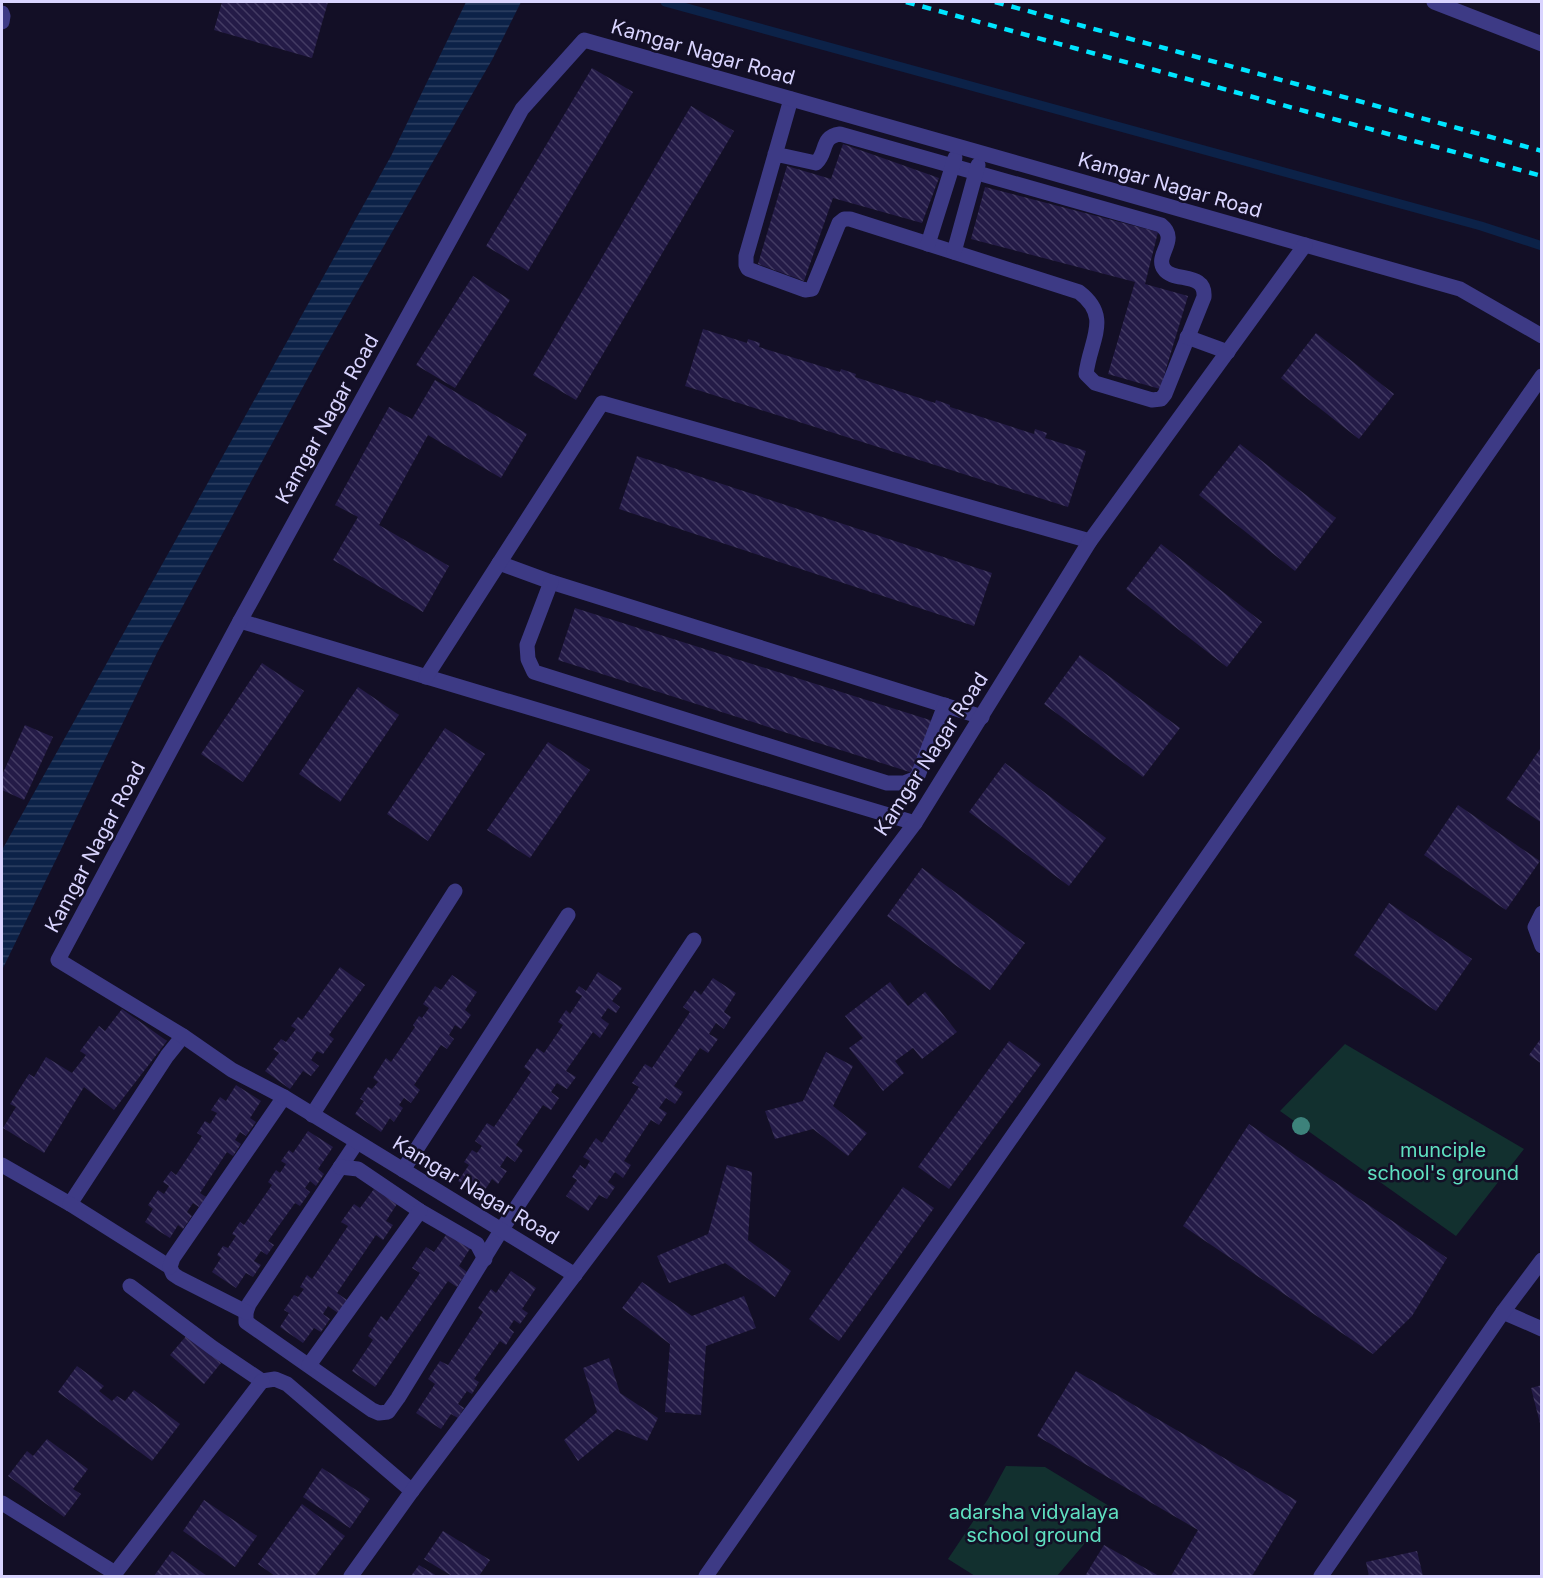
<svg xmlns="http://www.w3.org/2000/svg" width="1543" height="1578" font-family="Inter,sans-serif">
  <defs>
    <pattern id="water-rules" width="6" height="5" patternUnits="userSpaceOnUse" patternTransform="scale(1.5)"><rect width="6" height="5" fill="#0c2248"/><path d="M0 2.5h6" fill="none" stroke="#2f4163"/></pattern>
    <pattern id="building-back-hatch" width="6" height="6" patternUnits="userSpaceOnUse" patternTransform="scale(1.5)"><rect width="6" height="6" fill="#241b47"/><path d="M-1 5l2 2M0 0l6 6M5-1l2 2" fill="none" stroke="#433b63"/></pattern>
  </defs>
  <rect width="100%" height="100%" fill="#130f26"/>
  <g fill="#12302f">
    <polygon points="1345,1044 1524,1149 1456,1236 1280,1111"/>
    <polygon points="1006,1466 1045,1467 1114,1509 1057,1576 975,1576 948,1559 988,1499"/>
  </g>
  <polygon fill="url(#water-rules)" points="466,2 521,2 492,60 320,356 157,653 2,970 2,850 391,156"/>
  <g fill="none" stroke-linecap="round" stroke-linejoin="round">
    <polyline stroke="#0c2248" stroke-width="9" points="665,2 1481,226 1542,246"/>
  </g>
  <g fill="url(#building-back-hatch)">
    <polygon points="222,2 328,2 312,58 214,30"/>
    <polygon points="592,68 633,92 528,271 486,246"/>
    <polygon points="691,106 734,131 576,400 533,375"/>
    <polygon points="843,144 939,178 922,223 833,198 804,281 758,264 787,166 831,179"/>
    <polygon points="985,187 1158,232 1145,284 1188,296 1160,389 1108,374 1135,282 971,239"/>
    <polygon points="473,276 510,300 455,388 416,365"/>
    <polygon points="703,329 747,343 748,339 760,343 759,347 840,372 841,369 856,374 855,377 935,403 936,400 950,405 950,407 1034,434 1035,429 1047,433 1045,438 1086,451 1068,507 685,386"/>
    <polygon points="1316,333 1394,394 1359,439 1281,378"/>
    <polygon points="435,380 527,434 501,478 428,435 379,525 449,566 423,612 333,560 358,517 335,505 389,407 412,419"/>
    <polygon points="1240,444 1336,518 1295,571 1199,495"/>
    <polygon points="637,456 992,573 974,626 619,509"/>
    <polygon points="1161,544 1262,622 1227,667 1126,589"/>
    <polygon points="575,608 933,721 916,774 558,660"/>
    <polygon points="1080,655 1180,728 1143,777 1044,704"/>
    <polygon points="262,663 304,691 243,782 201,754"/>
    <polygon points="358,687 399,715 340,802 299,774"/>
    <polygon points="25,725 53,737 24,800 2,790 2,775"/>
    <polygon points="445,728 485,754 428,841 387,814"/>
    <polygon points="548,742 590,770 530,858 487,830"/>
    <polygon points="1542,746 1542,823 1506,799"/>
    <polygon points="1005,763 1106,838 1069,886 969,812"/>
    <polygon points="1458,805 1540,861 1506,910 1424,855"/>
    <polygon points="922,868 1025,943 990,990 887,916"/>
    <polygon points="1389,903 1472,959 1436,1011 1354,955"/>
    <polygon points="340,967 365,985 329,1035 334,1039 323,1054 317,1051 311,1060 319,1066 311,1076 303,1071 290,1089 265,1071 279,1053 273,1049 281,1039 286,1042 296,1029 291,1026 298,1017 302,1020"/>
    <polygon points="598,972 622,988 612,1001 620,1007 616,1013 608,1008 601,1018 609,1024 600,1038 593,1032 566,1071 576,1077 567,1089 557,1083 551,1092 559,1098 551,1110 543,1105 516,1145 523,1150 515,1162 507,1156 500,1167 507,1171 498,1184 492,1179 481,1196 458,1181 469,1165 464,1162 472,1150 477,1153 482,1146 475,1141 487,1123 494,1127 531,1072 524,1067 537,1048 544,1053 563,1025 558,1022 566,1010 570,1014 582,996 575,992 579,986 586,991"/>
    <polygon points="452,975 477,992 465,1010 471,1015 461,1029 455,1025 449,1035 454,1039 447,1049 441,1045 414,1085 420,1090 411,1103 404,1098 399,1105 403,1108 394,1122 390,1118 381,1132 355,1114 364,1101 360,1099 368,1087 372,1089 378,1082 373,1078 386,1058 391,1062 415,1027 413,1025 419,1016 422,1018 429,1008 423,1004 435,986 441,990"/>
    <polygon points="713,978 736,993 724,1012 731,1017 724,1029 716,1023 709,1034 718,1039 708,1053 700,1048 674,1086 683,1092 675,1104 666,1098 659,1108 667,1113 659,1125 651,1120 624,1161 631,1165 623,1178 615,1172 608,1182 615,1187 607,1199 599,1195 588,1211 566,1196 577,1180 572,1177 580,1165 585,1169 590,1161 583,1157 596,1138 602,1143 639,1087 632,1083 645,1064 652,1068 690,1012 683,1007 695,990 701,995"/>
    <polygon points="890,982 908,1006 925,992 957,1032 922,1059 913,1048 895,1061 904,1073 883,1091 849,1048 863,1038 845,1016"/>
    <polygon points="122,1009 167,1041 114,1110 84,1087 44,1153 3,1128 16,1107 10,1104 29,1074 34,1077 46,1057 72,1073 86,1055 80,1051 99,1026 105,1031"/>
    <polygon points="1542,1037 1542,1064 1529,1055"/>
    <polygon points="1009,1041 1041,1064 949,1189 918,1167"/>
    <polygon points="826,1052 853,1066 833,1106 867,1133 848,1156 813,1129 775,1139 765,1111 803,1101"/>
    <polygon points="236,1085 261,1101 250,1118 256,1122 246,1136 240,1132 235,1140 241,1144 233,1156 227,1152 200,1193 206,1197 199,1207 193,1203 187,1212 192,1216 183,1229 178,1225 170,1238 145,1222 153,1209 148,1205 158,1190 164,1194 169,1186 163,1182 171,1171 176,1175 202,1136 197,1133 205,1121 210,1124 217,1113 211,1110 220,1097 226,1101"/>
    <polygon points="1249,1124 1447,1258 1412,1316 1373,1354 1183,1226"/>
    <polygon points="308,1131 333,1147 318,1169 324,1174 316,1186 310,1181 305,1188 310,1192 300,1206 295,1203 268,1241 274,1245 267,1255 261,1251 254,1261 261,1265 253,1277 246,1273 236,1288 212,1272 221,1258 217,1255 223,1246 228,1248 236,1236 232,1234 240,1222 244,1225 272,1185 268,1182 276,1170 280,1173 286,1164 281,1161 289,1150 293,1153"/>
    <polygon points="727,1165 752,1172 748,1240 791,1271 775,1297 725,1263 669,1283 657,1256 708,1234"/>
    <polygon points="903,1187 934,1208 839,1341 809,1319"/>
    <polygon points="374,1189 397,1204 386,1221 393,1225 383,1240 376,1235 337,1293 347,1300 338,1313 328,1306 323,1314 330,1319 321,1332 314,1328 303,1343 280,1327 289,1313 284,1310 294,1295 298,1297 304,1289 300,1287 307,1275 312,1279 348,1226 341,1222 354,1204 360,1208"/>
    <polygon points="448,1232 471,1247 459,1266 467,1272 457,1287 448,1281 375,1387 352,1371 373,1340 368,1336 381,1316 387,1321 420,1273 412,1268 426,1247 434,1252"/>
    <polygon points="511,1271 536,1288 522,1309 528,1313 520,1324 514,1320 509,1328 514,1332 506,1345 500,1341 474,1379 479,1382 472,1394 467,1391 458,1404 464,1408 458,1418 451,1414 441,1429 416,1413 435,1384 428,1379 440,1361 448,1365 483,1312 478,1308 491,1289 496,1293"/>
    <polygon points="642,1282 692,1316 744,1296 756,1328 706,1346 701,1415 665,1412 670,1344 622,1308"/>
    <polygon points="187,1335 221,1363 204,1384 170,1355"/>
    <polygon points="609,1358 620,1393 658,1418 647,1441 617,1429 578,1461 564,1440 597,1412 583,1368"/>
    <polygon points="77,1366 104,1386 99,1391 112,1401 117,1396 125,1401 134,1390 180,1424 152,1461 58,1392"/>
    <polygon points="1076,1371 1297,1501 1252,1576 1171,1576 1198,1530 1037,1436"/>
    <polygon points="1542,1385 1542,1426 1541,1427 1531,1388"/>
    <polygon points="47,1439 88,1469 73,1489 81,1494 64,1517 8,1476 27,1451 33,1456"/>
    <polygon points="322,1468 370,1499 350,1528 303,1497"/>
    <polygon points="204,1500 257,1536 235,1567 183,1531"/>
    <polygon points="302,1504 345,1536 315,1576 275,1576 258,1564"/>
    <polygon points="443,1531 490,1560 479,1576 452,1576 424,1559"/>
    <polygon points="1104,1545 1159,1576 1085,1576"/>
    <polygon points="172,1551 207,1576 154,1576"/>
    <polygon points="1417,1551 1423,1576 1369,1576 1366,1562"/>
    <polygon points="419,1565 437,1576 411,1576"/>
  </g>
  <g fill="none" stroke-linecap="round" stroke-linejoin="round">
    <g stroke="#3d3a85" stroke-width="15">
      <polyline points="1434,2 1542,44"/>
      <polyline points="2,13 3,16 2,22"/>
      <path d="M 775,154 L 816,163 C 828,152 820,137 840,134 L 1161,225 C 1180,240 1154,255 1164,269 C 1173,283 1206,271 1204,297 L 1165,394 L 1161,399 L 1152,400 L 1095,383 L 1086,374 C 1090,340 1112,317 1079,292 L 850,219 L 844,219 L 839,223 L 812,289 L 805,290 L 748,269 L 746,265 L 746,256 L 787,113 L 791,99"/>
      <polyline points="928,244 955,158"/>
      <polyline points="954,252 978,165"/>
      <polyline points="1187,337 1228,352"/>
      <polyline points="499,563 551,582 982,717"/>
      <polyline points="551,582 527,645 528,659 534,672 887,783 904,783 917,778 945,705"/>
      <polyline points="240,621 915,823"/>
      <polyline points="426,677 602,403 1090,541"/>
      <polyline points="1542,913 1535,927 1542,946"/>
      <polyline points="312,1115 455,891"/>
      <polyline points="357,1142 249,1304 246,1312 246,1322 372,1410 379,1413 388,1412 398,1398 502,1229 694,940"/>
      <polyline points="2,1165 70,1204 167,1056 183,1036"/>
      <polyline points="340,1167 358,1169 420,1211 477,1244 485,1259"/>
      <polyline points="403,1170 568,915"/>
      <polyline points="70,1204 170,1267 173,1274 179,1278 246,1312"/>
      <polyline points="170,1267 173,1258 284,1097"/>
      <polyline points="575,1275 284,1097 232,1070 183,1036 58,960 240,621 522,109 584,40 1460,289 1542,336"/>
      <polyline points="130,1286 213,1348 262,1381 275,1379 287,1384 412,1491"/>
      <polyline points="1503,1312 1542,1329"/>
      <polyline points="309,1365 420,1211"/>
      <polyline points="2,1503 115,1573"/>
      <polyline points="113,1576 262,1381"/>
      <polyline points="351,1576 412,1491 915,823 1090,541 1305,245"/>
      <polyline points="706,1576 1542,376"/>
      <polyline points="1321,1576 1503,1312 1542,1260"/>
    </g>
    <g stroke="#00e5ff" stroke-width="4.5" stroke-dasharray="9 8" stroke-linecap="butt">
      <polyline points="906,2 1542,176"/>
      <polyline points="995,2 1542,151"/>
    </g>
  </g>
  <circle fill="#3d827b" cx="1301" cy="1126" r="9"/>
  <g text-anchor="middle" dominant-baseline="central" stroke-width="5" stroke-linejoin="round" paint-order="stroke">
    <g font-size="20" fill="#d9d4ff" stroke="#130f26">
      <text transform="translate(703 52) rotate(16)">Kamgar Nagar Road</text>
      <text transform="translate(1170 185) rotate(16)">Kamgar Nagar Road</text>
      <text transform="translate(327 419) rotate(-61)">Kamgar Nagar Road</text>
      <text transform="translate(931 754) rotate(-57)">Kamgar Nagar Road</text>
      <text transform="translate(95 847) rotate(-62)">Kamgar Nagar Road</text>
      <text transform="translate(476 1190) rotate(31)">Kamgar Nagar Road</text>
    </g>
    <g font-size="20" fill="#5fe0c0" stroke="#130f26">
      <text x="1443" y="1150">munciple<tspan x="1443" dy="23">school's ground</tspan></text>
      <text x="1034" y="1512">adarsha vidyalaya<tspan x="1034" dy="23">school ground</tspan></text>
    </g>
  </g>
  <rect width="1543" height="1578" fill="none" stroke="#d9d4ff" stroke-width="6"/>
</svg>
